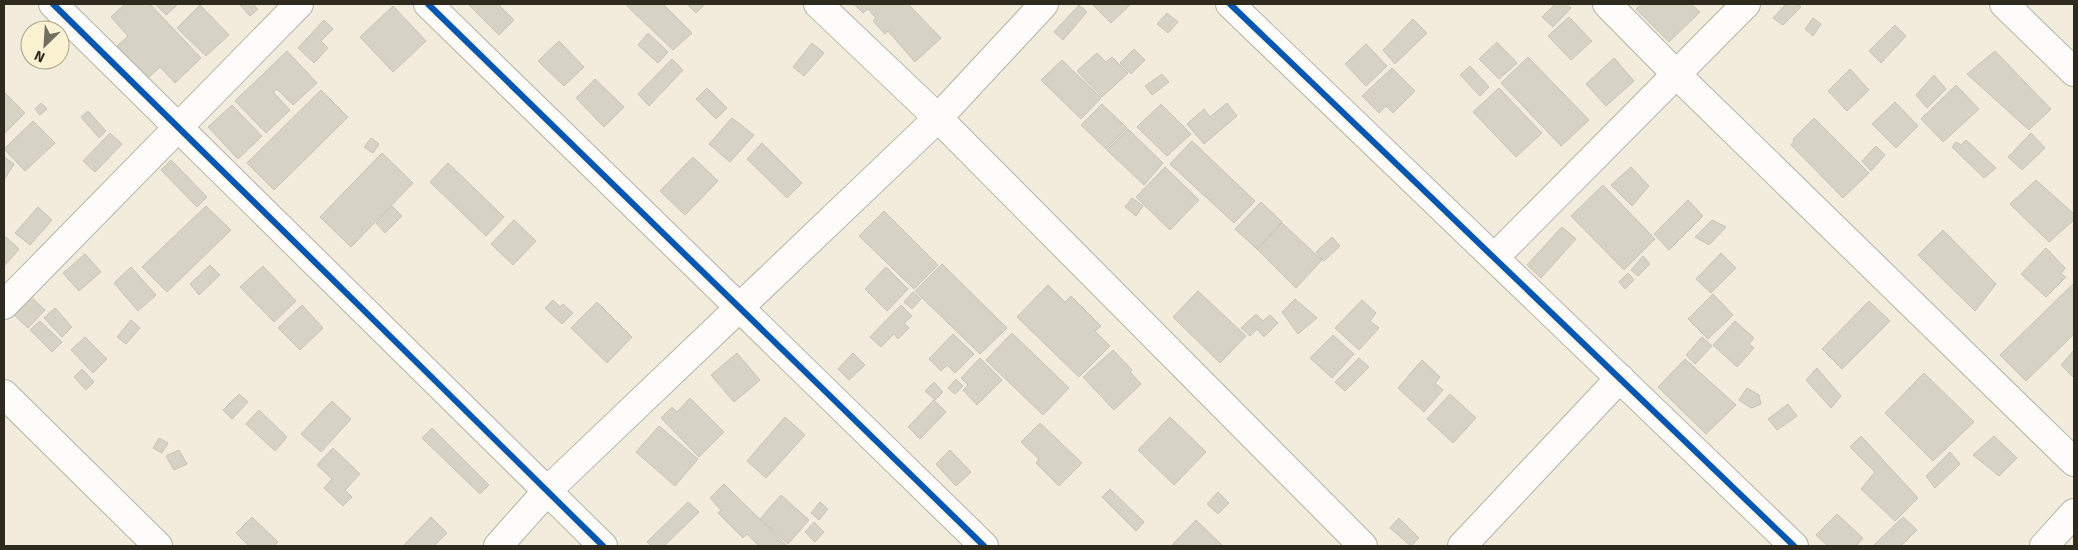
<svg xmlns="http://www.w3.org/2000/svg" width="2078" height="550" font-family="Signika,sans-serif">
  <rect width="100%" height="100%" fill="#f1ecdb"/>
  <g fill="#d7d3c4" stroke="#c7c3b5">
    <polygon points="125,4 150,4 201,58 175,83 160,67 146,80 116,47 128,36 111,17"/>
    <polygon points="155,4 178,4 166,15"/>
    <polygon points="241,4 253,4 258,9 250,16 240,5"/>
    <polygon points="470,4 498,4 514,20 499,35 469,5"/>
    <polygon points="625,4 663,4 692,33 673,50"/>
    <polygon points="687,4 705,4 696,13"/>
    <polygon points="854,4 908,4 941,38 915,62 888,31 885,34 873,21 876,18 868,9 863,13"/>
    <polygon points="1092,4 1131,4 1111,23"/>
    <polygon points="1555,4 1566,4 1571,8 1553,27 1542,17"/>
    <polygon points="1642,4 1691,4 1700,12 1669,42 1636,9"/>
    <polygon points="1786,4 1798,4 1801,7 1783,25 1773,18"/>
    <polygon points="200,5 229,35 206,56 177,28"/>
    <polygon points="1079,5 1087,12 1063,40 1054,32"/>
    <polygon points="393,6 426,41 393,72 360,37"/>
    <polygon points="1167,13 1178,22 1168,33 1157,24"/>
    <polygon points="1569,17 1592,41 1571,60 1548,36"/>
    <polygon points="1813,18 1821,24 1813,36 1805,29"/>
    <polygon points="1413,19 1427,33 1395,64 1383,50"/>
    <polygon points="324,20 333,29 321,41 328,48 314,63 298,48"/>
    <polygon points="1895,25 1906,36 1881,63 1869,51"/>
    <polygon points="648,33 668,52 658,63 638,45"/>
    <polygon points="559,41 584,67 564,86 538,61"/>
    <polygon points="1497,42 1517,63 1499,79 1479,59"/>
    <polygon points="812,43 824,53 804,76 793,67"/>
    <polygon points="1366,44 1387,66 1366,86 1345,64"/>
    <polygon points="1134,49 1145,60 1131,74 1120,63"/>
    <polygon points="287,51 317,83 293,105 277,89 273,92 290,110 266,133 235,101"/>
    <polygon points="1995,51 2051,109 2029,130 1967,74"/>
    <polygon points="1097,53 1106,62 1112,57 1128,73 1102,97 1077,71"/>
    <polygon points="1528,57 1589,120 1561,146 1501,83"/>
    <polygon points="1614,58 1634,81 1606,106 1586,84"/>
    <polygon points="672,59 683,70 649,106 638,94"/>
    <polygon points="1062,60 1101,98 1081,119 1041,80"/>
    <polygon points="1470,66 1489,87 1480,96 1460,75"/>
    <polygon points="1392,68 1415,91 1393,113 1386,106 1379,113 1362,96"/>
    <polygon points="1850,69 1869,90 1847,111 1828,91"/>
    <polygon points="1162,74 1169,82 1152,95 1145,86"/>
    <polygon points="1934,75 1946,89 1927,108 1916,95"/>
    <polygon points="595,79 624,107 604,127 576,98"/>
    <polygon points="1956,85 1979,109 1943,142 1921,119"/>
    <polygon points="707,88 727,108 716,119 696,99"/>
    <polygon points="1499,88 1542,133 1516,157 1473,112"/>
    <polygon points="321,90 348,117 274,190 247,163"/>
    <polygon points="4,92 25,113 4,134"/>
    <polygon points="1895,102 1918,126 1896,148 1872,124"/>
    <polygon points="41,103 47,109 40,115 35,109"/>
    <polygon points="1227,103 1237,116 1204,144 1187,124 1204,109 1210,117"/>
    <polygon points="1102,104 1127,128 1106,149 1081,125"/>
    <polygon points="1161,104 1191,134 1167,156 1137,127"/>
    <polygon points="232,105 262,136 238,159 208,127"/>
    <polygon points="88,111 106,131 99,138 81,117"/>
    <polygon points="732,118 754,135 730,162 709,144"/>
    <polygon points="1814,118 1869,173 1843,198 1791,145 1794,141 1793,139"/>
    <polygon points="33,121 55,143 25,171 4,149"/>
    <polygon points="1128,129 1163,163 1144,185 1107,150"/>
    <polygon points="110,133 122,144 95,172 83,161"/>
    <polygon points="2031,133 2045,148 2022,170 2008,157"/>
    <polygon points="371,138 379,144 373,153 364,147"/>
    <polygon points="1966,140 1996,168 1984,178 1952,147 1956,142 1961,145"/>
    <polygon points="1192,141 1255,201 1234,223 1170,164"/>
    <polygon points="762,143 802,183 787,198 747,159"/>
    <polygon points="1876,146 1885,155 1871,171 1862,161"/>
    <polygon points="382,153 413,183 351,247 320,217"/>
    <polygon points="4,157 14,164 4,180"/>
    <polygon points="693,157 718,181 685,215 660,191"/>
    <polygon points="171,160 207,197 197,207 161,170"/>
    <polygon points="448,163 504,217 486,236 430,182"/>
    <polygon points="1165,167 1199,200 1170,230 1136,197"/>
    <polygon points="1631,167 1649,186 1632,206 1611,185"/>
    <polygon points="2036,180 2074,214 2074,220 2049,242 2010,204"/>
    <polygon points="1603,185 1655,239 1624,270 1571,216"/>
    <polygon points="1132,198 1143,206 1136,216 1125,207"/>
    <polygon points="1688,200 1703,216 1669,250 1654,234"/>
    <polygon points="1261,202 1282,222 1257,249 1235,229"/>
    <polygon points="206,206 231,230 167,292 142,267"/>
    <polygon points="392,206 402,216 385,233 376,223"/>
    <polygon points="38,207 52,220 30,245 15,233"/>
    <polygon points="884,211 938,265 914,289 859,236"/>
    <polygon points="514,220 536,241 513,265 491,244"/>
    <polygon points="1712,220 1726,227 1709,245 1695,237"/>
    <polygon points="1282,223 1322,260 1296,288 1257,249"/>
    <polygon points="1562,227 1576,239 1541,278 1527,265"/>
    <polygon points="1943,230 1996,284 1975,311 1918,255"/>
    <polygon points="6,237 19,249 4,266 4,239"/>
    <polygon points="1332,237 1340,246 1324,261 1316,252"/>
    <polygon points="2046,248 2065,268 2061,274 2066,277 2046,297 2021,274"/>
    <polygon points="1721,253 1736,268 1711,293 1696,279"/>
    <polygon points="85,254 101,272 79,291 63,273"/>
    <polygon points="1643,256 1650,264 1638,276 1631,270"/>
    <polygon points="942,264 1007,328 980,354 915,291"/>
    <polygon points="210,265 220,275 199,295 190,284"/>
    <polygon points="263,266 296,301 274,322 240,287"/>
    <polygon points="131,267 156,295 138,311 114,283"/>
    <polygon points="886,267 908,289 887,311 865,289"/>
    <polygon points="1628,273 1634,280 1625,289 1619,282"/>
    <polygon points="2074,283 2074,334 2026,381 2000,355"/>
    <polygon points="1048,285 1065,302 1071,296 1101,326 1095,331 1110,346 1079,377 1017,317"/>
    <polygon points="1198,291 1246,336 1220,363 1173,317"/>
    <polygon points="913,292 921,299 912,309 904,302"/>
    <polygon points="1713,294 1733,315 1708,339 1688,319"/>
    <polygon points="31,297 45,310 28,328 14,315"/>
    <polygon points="1295,299 1317,318 1298,334 1282,312"/>
    <polygon points="553,300 560,307 563,304 573,313 562,324 545,308"/>
    <polygon points="1362,300 1376,313 1370,321 1379,328 1359,350 1335,328"/>
    <polygon points="1869,301 1890,321 1842,369 1822,349"/>
    <polygon points="597,302 632,337 607,363 571,328"/>
    <polygon points="302,305 323,328 300,350 278,328"/>
    <polygon points="901,305 912,316 904,323 909,328 898,339 894,334 881,347 870,337"/>
    <polygon points="55,308 72,327 62,337 44,318"/>
    <polygon points="1256,314 1263,321 1270,315 1278,323 1264,337 1257,329 1250,336 1241,328"/>
    <polygon points="131,320 140,328 126,344 117,337"/>
    <polygon points="40,321 62,342 52,352 30,330"/>
    <polygon points="1735,321 1754,338 1749,344 1754,348 1737,367 1713,345"/>
    <polygon points="1012,333 1069,388 1043,415 986,360"/>
    <polygon points="953,334 974,354 955,373 947,365 941,371 929,359"/>
    <polygon points="1333,335 1354,354 1332,378 1310,358"/>
    <polygon points="85,337 107,359 93,373 71,350"/>
    <polygon points="1702,337 1712,346 1695,364 1686,355"/>
    <polygon points="1113,350 1132,370 1130,372 1141,384 1114,410 1083,377"/>
    <polygon points="2074,350 2074,378 2061,365"/>
    <polygon points="737,353 760,380 734,402 711,375"/>
    <polygon points="853,353 865,365 849,380 838,369"/>
    <polygon points="980,358 1002,380 977,405 963,390 968,385 961,378"/>
    <polygon points="1359,358 1369,367 1345,391 1335,382"/>
    <polygon points="1685,359 1736,405 1706,434 1658,387"/>
    <polygon points="1422,360 1440,377 1435,383 1443,390 1424,412 1398,388"/>
    <polygon points="1817,368 1841,396 1831,408 1806,380"/>
    <polygon points="82,369 94,382 86,390 74,377"/>
    <polygon points="1924,373 1974,422 1933,461 1885,413"/>
    <polygon points="956,379 963,386 955,394 948,388"/>
    <polygon points="934,382 943,392 935,400 925,391"/>
    <polygon points="1747,388 1759,395 1761,404 1751,408 1739,400"/>
    <polygon points="239,394 248,402 232,419 223,410"/>
    <polygon points="1450,394 1476,418 1453,443 1427,419"/>
    <polygon points="690,398 724,432 699,457 661,418 672,407 677,412"/>
    <polygon points="934,400 946,412 920,439 908,427"/>
    <polygon points="332,401 351,419 321,452 301,434"/>
    <polygon points="1788,404 1797,416 1777,430 1768,419"/>
    <polygon points="259,410 287,437 275,451 246,424"/>
    <polygon points="785,417 805,435 766,478 747,461"/>
    <polygon points="1170,417 1206,452 1174,485 1138,450"/>
    <polygon points="1040,423 1082,463 1059,486 1036,463 1039,459 1021,442"/>
    <polygon points="659,426 698,459 675,486 636,452"/>
    <polygon points="432,428 489,485 480,494 422,438"/>
    <polygon points="1861,436 1918,498 1895,521 1861,489 1875,472 1850,447"/>
    <polygon points="1994,436 2017,458 1999,476 1973,455"/>
    <polygon points="159,438 168,443 162,453 153,448"/>
    <polygon points="333,448 360,474 345,490 352,497 343,506 324,488 332,479 317,465"/>
    <polygon points="179,450 187,464 174,470 166,456"/>
    <polygon points="950,450 971,472 956,486 936,464"/>
    <polygon points="1950,452 1960,464 1935,488 1926,476"/>
    <polygon points="724,484 787,546 759,546 747,534 743,538 718,513 721,510 710,498"/>
    <polygon points="1110,489 1144,522 1136,531 1102,497"/>
    <polygon points="1218,492 1229,503 1218,514 1207,504"/>
    <polygon points="781,495 809,520 788,544 760,519"/>
    <polygon points="688,502 699,512 664,546 651,546 647,542"/>
    <polygon points="820,502 828,509 819,520 811,513"/>
    <polygon points="1837,514 1863,538 1856,546 1828,546 1816,535"/>
    <polygon points="252,517 278,542 274,546 249,546 236,533"/>
    <polygon points="431,517 447,533 434,546 403,546"/>
    <polygon points="1903,517 1917,530 1901,546 1873,546"/>
    <polygon points="1399,518 1419,538 1411,546 1390,528"/>
    <polygon points="1196,520 1223,546 1172,545"/>
    <polygon points="814,522 824,532 815,542 805,532"/>
  </g>
  <g fill="none" stroke-linecap="round" stroke-linejoin="round">
    <defs>
      <g id="minor">
        <polyline points="53,4 603,546"/>
        <polyline points="428,4 984,546"/>
        <polyline points="818,4 938,118 1363,546"/>
        <polyline points="1230,4 1794,546"/>
        <polyline points="1607,4 1677,75 2074,462"/>
        <polyline points="2004,4 2074,72"/>
        <polyline points="1495,257 1746,4"/>
        <polyline points="4,305 299,4"/>
        <polyline points="4,394 158,546"/>
        <polyline points="498,546 547,491 938,118 1044,4"/>
        <polyline points="1462,546 1620,378"/>
        <polyline points="2044,546 2074,513"/>
      </g>
    </defs>
    <use href="#minor" stroke="#b6b2a4" stroke-width="30"/>
    <use href="#minor" stroke="#fdfcfa" stroke-width="28"/>
    <defs>
      <g id="cycleway">
        <polyline points="53,4 603,546"/>
        <polyline points="428,4 984,546"/>
        <polyline points="1230,4 1794,546"/>
      </g>
    </defs>
    <use href="#cycleway" stroke="#fbf2d1" stroke-width="9"/>
    <use href="#cycleway" stroke="#0057b8" stroke-width="6"/>
  </g>
  <rect width="2078" height="550" fill="none" stroke="#2e2a1e" stroke-width="10"/>
  <g transform="translate(45 45) rotate(205)"><circle r="24" fill="#fbf2d1" stroke="#a9a289"/>
  <path d="M0-4L9 19L0 12L-9 19Z" fill="#726e60"/>
  <text y="-8" font-size="14" font-weight="bold" text-anchor="middle" fill="#2e2a1e">N</text>
  </g>
</svg>
